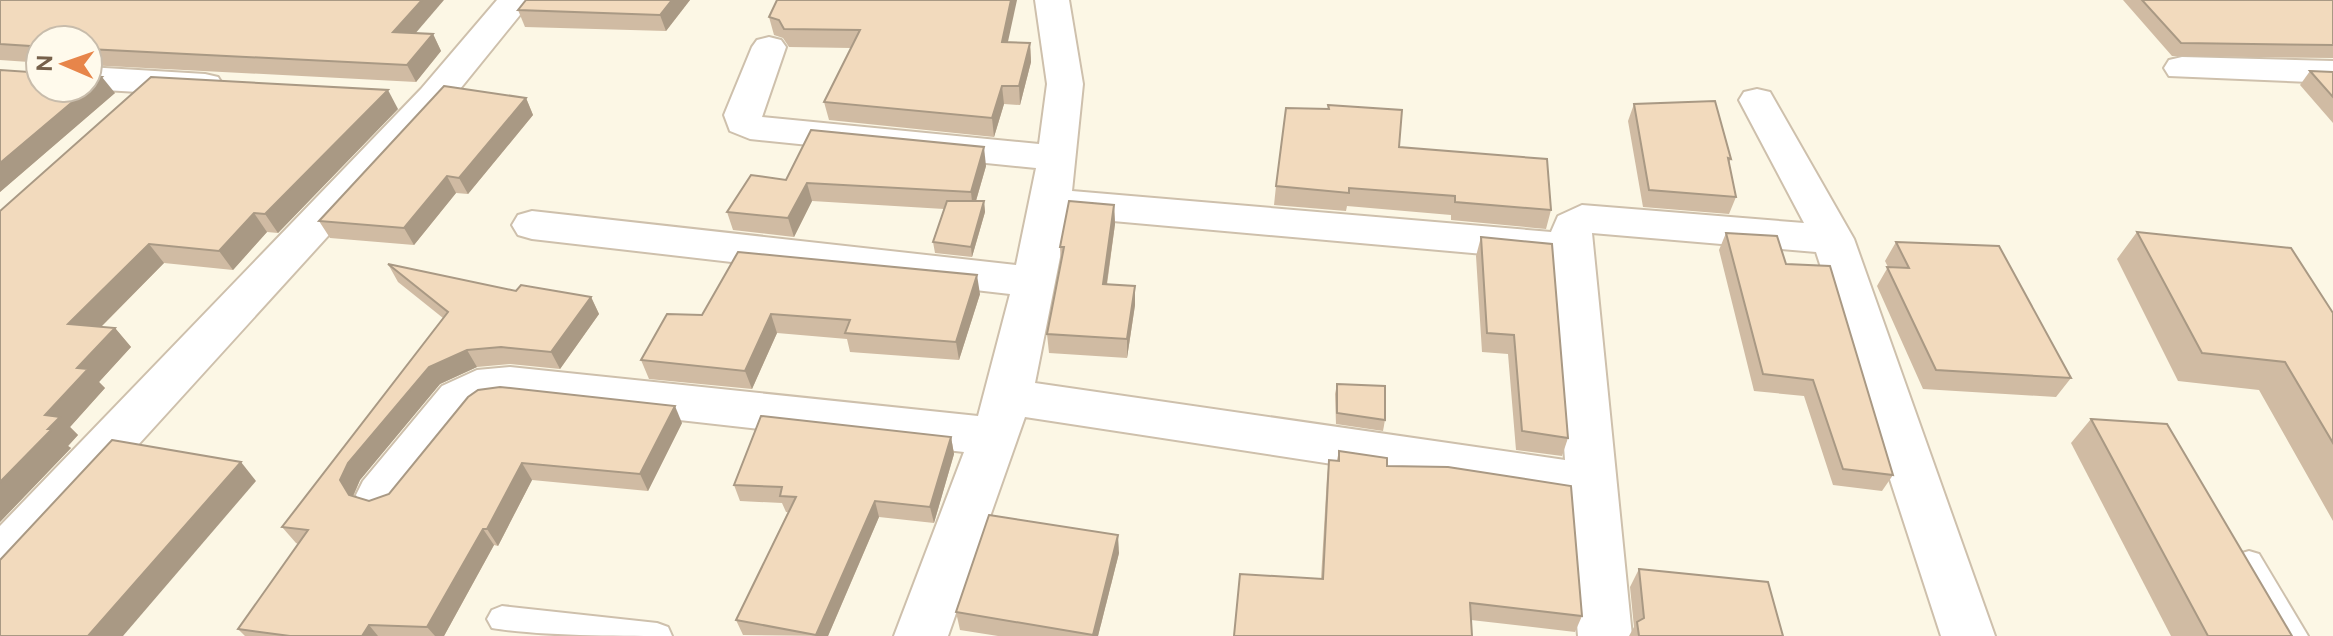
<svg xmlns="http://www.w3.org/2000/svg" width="2333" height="636" font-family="Figtree,sans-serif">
  <rect width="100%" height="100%" fill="#fcf7e5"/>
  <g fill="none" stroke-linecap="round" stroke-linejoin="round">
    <defs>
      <g id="service">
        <polygon points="2249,551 2259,554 2308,636 2277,636 2235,563 2239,554"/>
        <path d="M 502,606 L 657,623 L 668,627 L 672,636 C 622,636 537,636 492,628 L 487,619 L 492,610 Z"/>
      </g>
      <g id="minor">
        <polygon points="497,0 532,0 447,105 18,577 0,583 0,526 421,89"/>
        <path d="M 1035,0 L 1069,0 L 1083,84 L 1072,191 L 1551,232 L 1558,216 L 1582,205 L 1804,223 L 1739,100 L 1744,92 L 1757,89 L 1770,92 L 1854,239 L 1995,636 L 1941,636 L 1816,252 L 1592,233 L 1632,636 L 1578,636 L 1567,500 L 1025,417 L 948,636 L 894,636 L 964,452 L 510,401 L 487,404 L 476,412 L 399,509 L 381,515 L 363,509 L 356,495 L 363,481 L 442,386 L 477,370 L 510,367 L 978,416 L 1010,294 L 532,239 L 518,235 L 512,225 L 518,215 L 532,211 L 1016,265 L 1036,168 L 750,139 L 730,131 L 724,115 L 752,47 L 757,40 L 769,37 L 781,40 L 786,47 L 762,117 L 1039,144 L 1047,84 ZM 1068,217 L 1551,260 L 1565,460 L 1035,383 Z"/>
        <polygon points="2182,57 2333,61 2333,83 2169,76 2164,68 2169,60"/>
        <polygon points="88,67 205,74 218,77 223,85 218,93 205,96 88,89 85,88 88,88"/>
      </g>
    </defs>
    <use href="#service" stroke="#cec0ac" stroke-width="4"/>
    <use href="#minor" stroke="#cec0ac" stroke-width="4"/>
    <use href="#service" fill="#fff" fill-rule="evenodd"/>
    <use href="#minor" fill="#fff" fill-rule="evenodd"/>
  </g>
  <g fill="#d0bba3">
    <polygon points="0,0 433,34 441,51 416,82 88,65 88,40 40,40 40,88 115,93 0,192 0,70 29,72 29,62 0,60"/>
    <polygon points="526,0 690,0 666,31 525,27 518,10"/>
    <polygon points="2123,0 2333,0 2333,58 2172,56"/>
    <polygon points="769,17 1008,42 1030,43 1031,62 1020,105 1004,104 994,137 829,120 824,102 851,48 789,47 783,38 774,35"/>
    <polygon points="2310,71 2333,72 2333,123 2300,85"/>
    <polygon points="526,98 533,115 468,194 456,193 414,245 330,238 319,221"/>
    <polygon points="1634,104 1731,159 1729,163 1736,197 1729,214 1643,207 1628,121"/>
    <polygon points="1328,105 1399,147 1551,210 1546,229 1451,220 1451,215 1347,206 1346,211 1274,205 1276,186 1328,109"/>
    <polygon points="398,109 278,233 267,232 233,270 164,263 101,327 115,328 131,347 99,382 105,388 70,427 78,435 68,446 71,448 0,522 0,211"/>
    <polygon points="986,166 976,201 984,201 985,212 972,257 935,253 933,242 944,209 812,201 794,237 733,230 727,212 786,180"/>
    <polygon points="1114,205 1115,224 1107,285 1135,286 1135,305 1127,358 1049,353 1047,334 1061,264 1060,247"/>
    <polygon points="2137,232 2333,313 2333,521 2259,390 2178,381 2117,259"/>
    <polygon points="1726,233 1786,264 1893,475 1882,491 1833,485 1804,396 1754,391 1719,250"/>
    <polygon points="1481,237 1568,438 1562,456 1516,450 1508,354 1482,352 1476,256"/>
    <polygon points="1896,242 2071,378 2056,397 1923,389 1877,286 1888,267 1885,261"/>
    <polygon points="388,264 516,291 591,297 599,314 560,369 510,364 477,367 440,384 360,480 353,497 369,501 682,423 648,491 532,480 498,546 494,545 444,636 245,636 238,629 298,544 296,543 282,527 443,318 398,282"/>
    <polygon points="980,294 959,360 850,352 847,339 777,333 752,389 649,379 641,360 702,315"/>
    <polygon points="1337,384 1385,420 1383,431 1336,424 1335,394"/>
    <polygon points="2091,419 2292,636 2171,636 2071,443"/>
    <polygon points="951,437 954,454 934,523 879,517 828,636 743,635 736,620 788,512 786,512 782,503 740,501 734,485"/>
    <polygon points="1339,451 1387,466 1582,616 1575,632 1471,620 1321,579 1327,477 1329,460 1337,460"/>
    <polygon points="1119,553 1098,636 998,636 960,630 956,612"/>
    <polygon points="1639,569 1783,636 1629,636 1634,627 1630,587"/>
  </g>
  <g fill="#a99984">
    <polygon points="422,0 444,0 402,49 393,32"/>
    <polygon points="672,0 690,0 666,31 660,15"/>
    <polygon points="1011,0 1017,0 1004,60 1002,42"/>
    <polygon points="433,34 441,51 416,82 407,65"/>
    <polygon points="1030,43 1031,62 1020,105 1019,86"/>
    <polygon points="102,77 115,93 0,192 0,163"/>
    <polygon points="1002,86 1004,104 994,137 992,118"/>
    <polygon points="388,90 398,109 278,233 265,214"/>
    <polygon points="526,98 533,115 468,194 459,178"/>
    <polygon points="984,147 986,166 973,211 971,192"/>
    <polygon points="447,176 456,193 414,245 404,228"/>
    <polygon points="807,183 812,201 794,237 788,218"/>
    <polygon points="984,201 985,212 972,257 971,247"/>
    <polygon points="1114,205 1115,224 1104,303 1103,284"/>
    <polygon points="254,213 267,232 233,270 219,251"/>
    <polygon points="149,244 164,263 85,343 68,324"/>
    <polygon points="977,275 980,294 959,360 956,342"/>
    <polygon points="1135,286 1135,305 1127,358 1127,339"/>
    <polygon points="591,297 599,314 560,369 551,352"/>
    <polygon points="771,314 777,333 752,389 745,371"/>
    <polygon points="115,328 131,347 99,382 105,388 70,427 78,435 68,446 71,448 0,522 0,482 77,368"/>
    <polygon points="467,350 477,367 440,384 360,480 353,496 349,495 340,480 348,463 429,367"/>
    <polygon points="675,406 682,423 648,491 640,474"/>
    <polygon points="951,437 954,454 934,523 930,507"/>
    <polygon points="241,462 256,481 123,636 88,636"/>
    <polygon points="522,463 532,480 498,546 487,529"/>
    <polygon points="875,501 879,517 828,636 817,636 816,635"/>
    <polygon points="483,529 494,545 444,636 435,636 427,627"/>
    <polygon points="1118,535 1119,553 1098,636 1093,636"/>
    <polygon points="369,625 378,636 362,636"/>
  </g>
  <g fill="#f2dabd" stroke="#a99984" stroke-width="2">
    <polygon points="0,0 422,0 393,32 433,34 407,65 88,49 88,40 40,40 40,88 88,88 88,75 102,77 0,163 0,70 29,72 30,46 0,44"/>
    <polygon points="526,0 672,0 660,15 518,10"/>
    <polygon points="777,0 1011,0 1002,42 1030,43 1019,86 1002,86 992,118 824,102 860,30 784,29 779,20 769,17"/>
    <polygon points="2142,0 2333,0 2333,45 2181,43"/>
    <polygon points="2310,71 2333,72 2333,97"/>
    <polygon points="151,77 388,90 265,214 254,213 219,251 149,244 68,324 115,328 77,368 88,369 45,415 60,417 48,429 52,429 0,482 0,211"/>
    <polygon points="444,86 526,98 459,178 447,176 404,228 319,221"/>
    <polygon points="1715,101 1731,159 1728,158 1736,197 1649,190 1634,104"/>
    <polygon points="1328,105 1402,110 1399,147 1547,159 1551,210 1455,202 1455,196 1349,188 1349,193 1276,186 1286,108 1329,109"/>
    <polygon points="811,130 984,147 971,192 807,183 788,218 727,212 751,175 786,180"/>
    <polygon points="947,201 984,201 971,247 933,242"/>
    <polygon points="1069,201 1114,205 1103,284 1135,286 1127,339 1047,334 1064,247 1060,247"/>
    <polygon points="2137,232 2291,248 2333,313 2333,443 2285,362 2202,353"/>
    <polygon points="1726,233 1777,236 1786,264 1830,266 1893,475 1843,469 1813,380 1763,374"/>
    <polygon points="1481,237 1552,244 1568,438 1522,431 1514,335 1487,333"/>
    <polygon points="1896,242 1999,246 2071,378 1936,370 1887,267 1909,268"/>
    <polygon points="738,252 977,275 956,342 845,333 850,320 771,314 745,371 641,360 667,314 702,315"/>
    <polygon points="388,264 516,291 521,285 591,297 551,352 501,347 467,350 429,367 348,463 340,480 349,495 369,501 389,494 468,397 478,390 500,387 675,406 640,474 522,463 487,529 483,529 427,627 369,625 362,636 290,636 238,629 308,530 282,527 448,312"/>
    <polygon points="1337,384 1385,386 1385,420 1337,413"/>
    <polygon points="761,416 951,437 930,507 875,501 816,635 736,620 796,497 780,496 782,487 734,485"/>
    <polygon points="2091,419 2167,424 2292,636 2208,636"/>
    <polygon points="112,440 241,462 88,636 0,636 0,560"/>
    <polygon points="1339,451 1387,458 1387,466 1448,467 1571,486 1582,616 1470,603 1472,636 1234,636 1240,574 1323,579 1329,460 1339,461"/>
    <polygon points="989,515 1118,535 1093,635 956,612"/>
    <polygon points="1639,569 1768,582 1783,636 1639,636 1637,622 1644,618"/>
  </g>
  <g transform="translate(64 64) rotate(272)"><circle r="38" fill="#fffaec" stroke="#c8bcab" stroke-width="2"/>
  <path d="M0-6L14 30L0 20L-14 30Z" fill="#e7854a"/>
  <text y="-12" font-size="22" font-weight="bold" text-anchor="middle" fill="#76604a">N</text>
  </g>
</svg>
